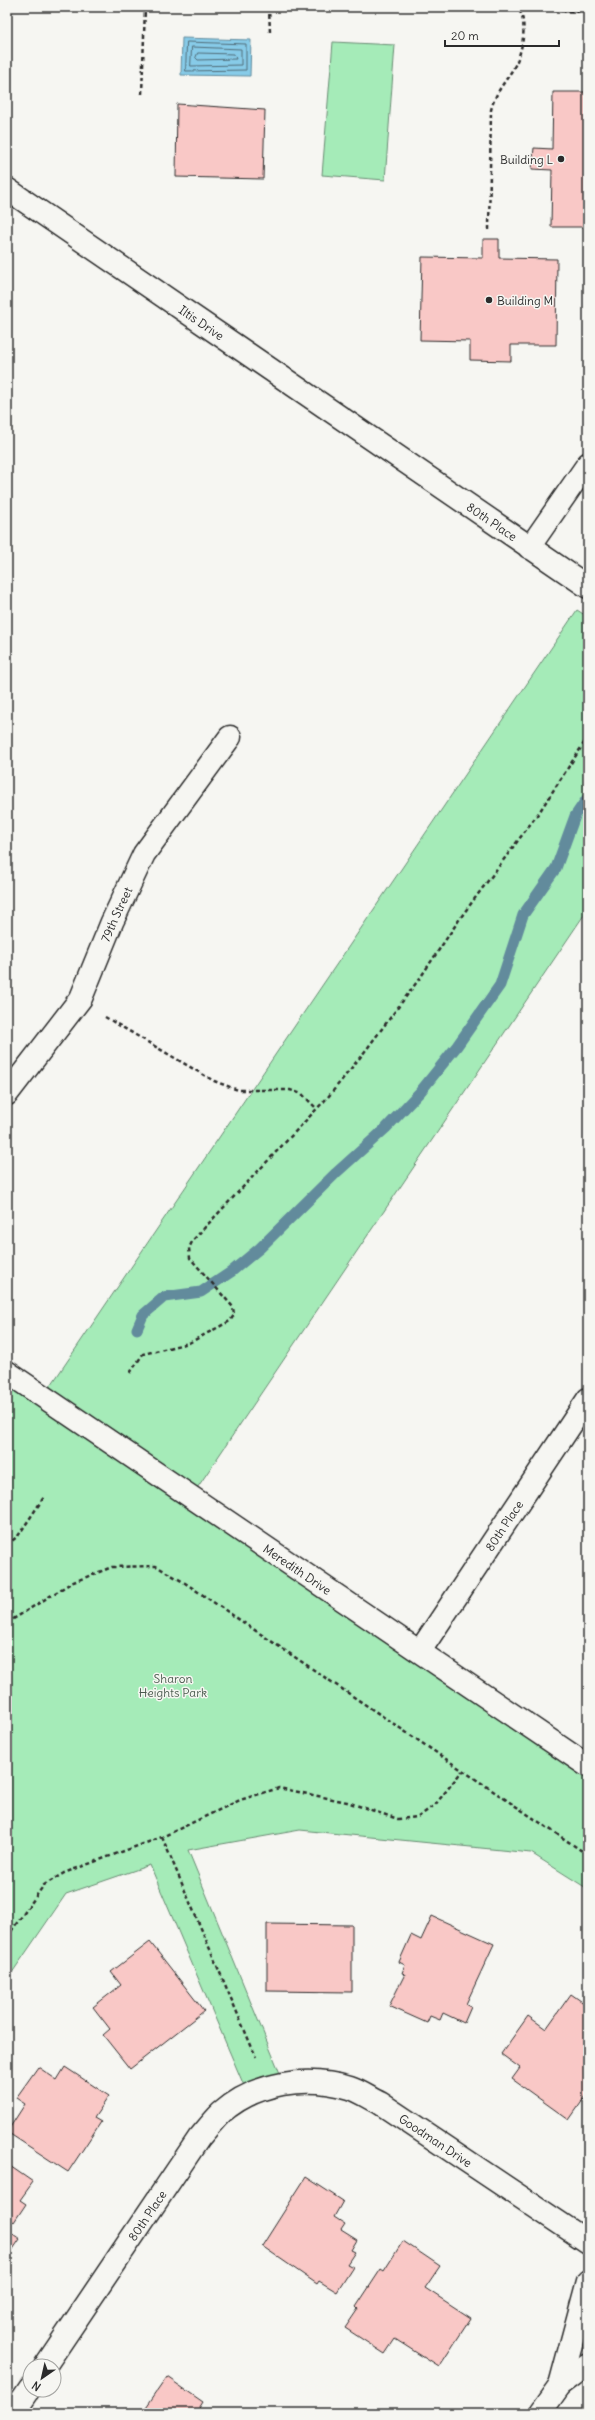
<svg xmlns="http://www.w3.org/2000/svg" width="595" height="2420" font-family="Delius,sans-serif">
  <rect width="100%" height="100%" fill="#f6f6f2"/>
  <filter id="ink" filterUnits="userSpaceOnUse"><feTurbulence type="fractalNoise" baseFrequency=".025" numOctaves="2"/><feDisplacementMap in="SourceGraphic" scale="8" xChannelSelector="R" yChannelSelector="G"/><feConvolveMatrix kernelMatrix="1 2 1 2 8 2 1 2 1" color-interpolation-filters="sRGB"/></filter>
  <g filter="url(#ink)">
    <g fill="#a5ebb8" stroke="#688b72">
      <polygon points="333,42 395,45 385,180 322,175"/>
      <polygon points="577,610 588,617 588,909 191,1497 588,1766 588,1889 531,1853 300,1830 188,1850 284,2083 248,2095 150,1865 66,1894 7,1980 7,1372 43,1397"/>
    </g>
    <polygon fill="#87cbe8" stroke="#628b9c" points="182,38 251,40 250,76 181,75"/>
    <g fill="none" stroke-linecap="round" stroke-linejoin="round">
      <g stroke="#506b77" stroke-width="1">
        <polygon points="187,42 246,44 246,70 186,71"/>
        <polygon points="192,47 241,49 241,65 191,66"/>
        <polygon points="198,53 234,54 236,59 198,60 196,58"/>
      </g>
      <polyline stroke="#628b9c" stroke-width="11" points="137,1329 143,1315 164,1297 201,1292 231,1272 260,1248 336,1173 386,1128 420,1092 457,1046 500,985 523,915 556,868 575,816 588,797"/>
    </g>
    <g fill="#f9c8c6" stroke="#2b2b2b">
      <polygon points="553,92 588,92 588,227 551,227 552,170 532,169 534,148 552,149"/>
      <polygon points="177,104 265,110 263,179 176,177"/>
      <polygon points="483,239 499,239 499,258 557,259 556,345 511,345 511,361 470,360 470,341 420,340 422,257 483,258"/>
      <polygon points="432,1916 494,1944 466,2004 471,2007 464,2023 443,2013 440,2020 430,2016 427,2023 389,2006 405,1974 402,1973 405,1965 399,1962 411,1935 421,1940"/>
      <polygon points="267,1924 352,1925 352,1992 267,1991"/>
      <polygon points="150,1942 204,2011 130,2069 103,2035 110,2029 93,2007 121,1985 111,1972"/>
      <polygon points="571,1994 588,2006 588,2093 569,2120 512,2079 520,2068 501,2054 528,2016 546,2029"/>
      <polygon points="38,2067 57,2080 65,2067 109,2096 94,2118 101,2122 68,2172 7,2132 25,2104 16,2098"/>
      <polygon points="7,2164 33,2182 20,2200 26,2204 14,2222 10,2219 7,2223"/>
      <polygon points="306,2177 343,2201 334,2217 345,2224 341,2230 357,2240 351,2250 355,2252 347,2264 353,2267 337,2292 319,2281 317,2284 262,2246"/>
      <polygon points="7,2230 20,2239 7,2258"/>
      <polygon points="403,2241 440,2266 425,2288 471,2318 439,2367 395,2339 385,2354 345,2328 358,2309 356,2307 381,2269 384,2271"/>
      <polygon points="167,2377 203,2402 196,2413 142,2413"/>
    </g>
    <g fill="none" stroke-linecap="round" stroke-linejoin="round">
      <defs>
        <polyline id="lane" points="529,548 588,463"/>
        <g id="street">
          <path id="s1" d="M 7,189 L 588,587"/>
          <path id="s2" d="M 7,1094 L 81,998 L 112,922 L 144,854 L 230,737"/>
          <path id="s3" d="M 420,1651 L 588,1399"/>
          <path id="s4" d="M 45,2366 L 199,2138 C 206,2130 213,2121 221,2113 C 256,2082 307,2075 350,2088 C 360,2091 371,2099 380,2103 L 588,2242"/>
          <polyline points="560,2385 588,2281"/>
          <polyline points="13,2413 30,2388"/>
          <polyline points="540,2413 560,2385 588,2364"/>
        </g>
        <g id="secondary">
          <path id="s5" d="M 7,1372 L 588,1766"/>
        </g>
      </defs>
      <use href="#lane" stroke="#2b2b2b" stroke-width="24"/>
      <use href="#street" stroke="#2b2b2b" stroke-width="25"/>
      <use href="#secondary" stroke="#2b2b2b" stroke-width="25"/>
      <g stroke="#2b2b2b" stroke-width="2.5" stroke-dasharray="4 3" stroke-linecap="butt">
        <polyline points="269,7 270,33"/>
        <polyline points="520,11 532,8 588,12"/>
        <polyline points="142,94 145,7"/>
        <path d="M 489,230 L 491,110 C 496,89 509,79 517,61 C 523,47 528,19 517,7"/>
        <polyline points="105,1017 214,1081 238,1090 290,1090 302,1094 317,1109"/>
        <polyline points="130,1373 143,1354 189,1343 230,1321 234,1315 233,1307 190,1258 189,1248 193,1240 328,1097 366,1050 420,978 461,917 540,811 588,737"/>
        <polyline points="7,1545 18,1536 44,1497"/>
        <polyline points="7,1623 71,1583 112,1567 156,1566 185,1583 588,1855"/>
        <polyline points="162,1837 256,2057"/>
        <polyline points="7,1937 44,1885 64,1873 162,1837 240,1800 279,1788 347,1802 398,1819 418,1817 435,1805 462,1771"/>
      </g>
      <use href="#lane" stroke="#f6f6f2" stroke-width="21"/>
      <use href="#street" stroke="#f6f6f2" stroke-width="22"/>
      <use href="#secondary" stroke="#f6f6f2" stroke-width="22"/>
    </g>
  </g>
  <g fill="#2b2b2b" stroke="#f6f6f2" stroke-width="1.5">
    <circle cx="561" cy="159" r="4"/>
    <circle cx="489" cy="300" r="4"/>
  </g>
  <g text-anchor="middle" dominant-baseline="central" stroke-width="3" stroke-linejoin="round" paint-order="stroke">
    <g font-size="12" fill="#2b2b2b" stroke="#f6f6f2" text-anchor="end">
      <text x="553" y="159">Building L</text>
      <text x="497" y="300" text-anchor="start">Building M</text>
    </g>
    <g font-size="12" fill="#2b2b2b" stroke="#f6f6f2">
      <text stroke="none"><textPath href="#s1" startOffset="236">Iltis Drive</textPath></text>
      <text stroke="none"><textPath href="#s1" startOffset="588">80th Place</textPath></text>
      <text stroke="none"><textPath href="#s2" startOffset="212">79th Street</textPath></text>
      <text stroke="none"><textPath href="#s3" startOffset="151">80th Place</textPath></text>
      <text stroke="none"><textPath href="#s5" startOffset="351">Meredith Drive</textPath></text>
      <text stroke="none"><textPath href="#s4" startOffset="546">Goodman Drive</textPath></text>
      <text stroke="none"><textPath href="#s4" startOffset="182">80th Place</textPath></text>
    </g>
    <g font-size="12" fill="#4a5b4e" stroke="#f6f6f2">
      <text x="173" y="1678">Sharon<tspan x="173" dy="14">Heights Park</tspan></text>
    </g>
  </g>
  <rect width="595" height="2420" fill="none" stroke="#f6f6f2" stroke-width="24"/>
  <rect x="12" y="12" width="571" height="2396" fill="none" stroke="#2b2b2b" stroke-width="1.5" filter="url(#ink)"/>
  <g transform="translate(42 2378) rotate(214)"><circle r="19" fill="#f6f6f2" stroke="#a5a5a2"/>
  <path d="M0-3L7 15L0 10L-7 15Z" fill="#2b2b2b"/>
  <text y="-6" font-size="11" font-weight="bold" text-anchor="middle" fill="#2b2b2b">N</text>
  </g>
  <path d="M445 40v6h114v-6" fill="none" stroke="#2b2b2b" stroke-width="2"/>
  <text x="451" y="40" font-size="12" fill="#2b2b2b" stroke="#f6f6f2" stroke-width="3" paint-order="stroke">20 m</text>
</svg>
